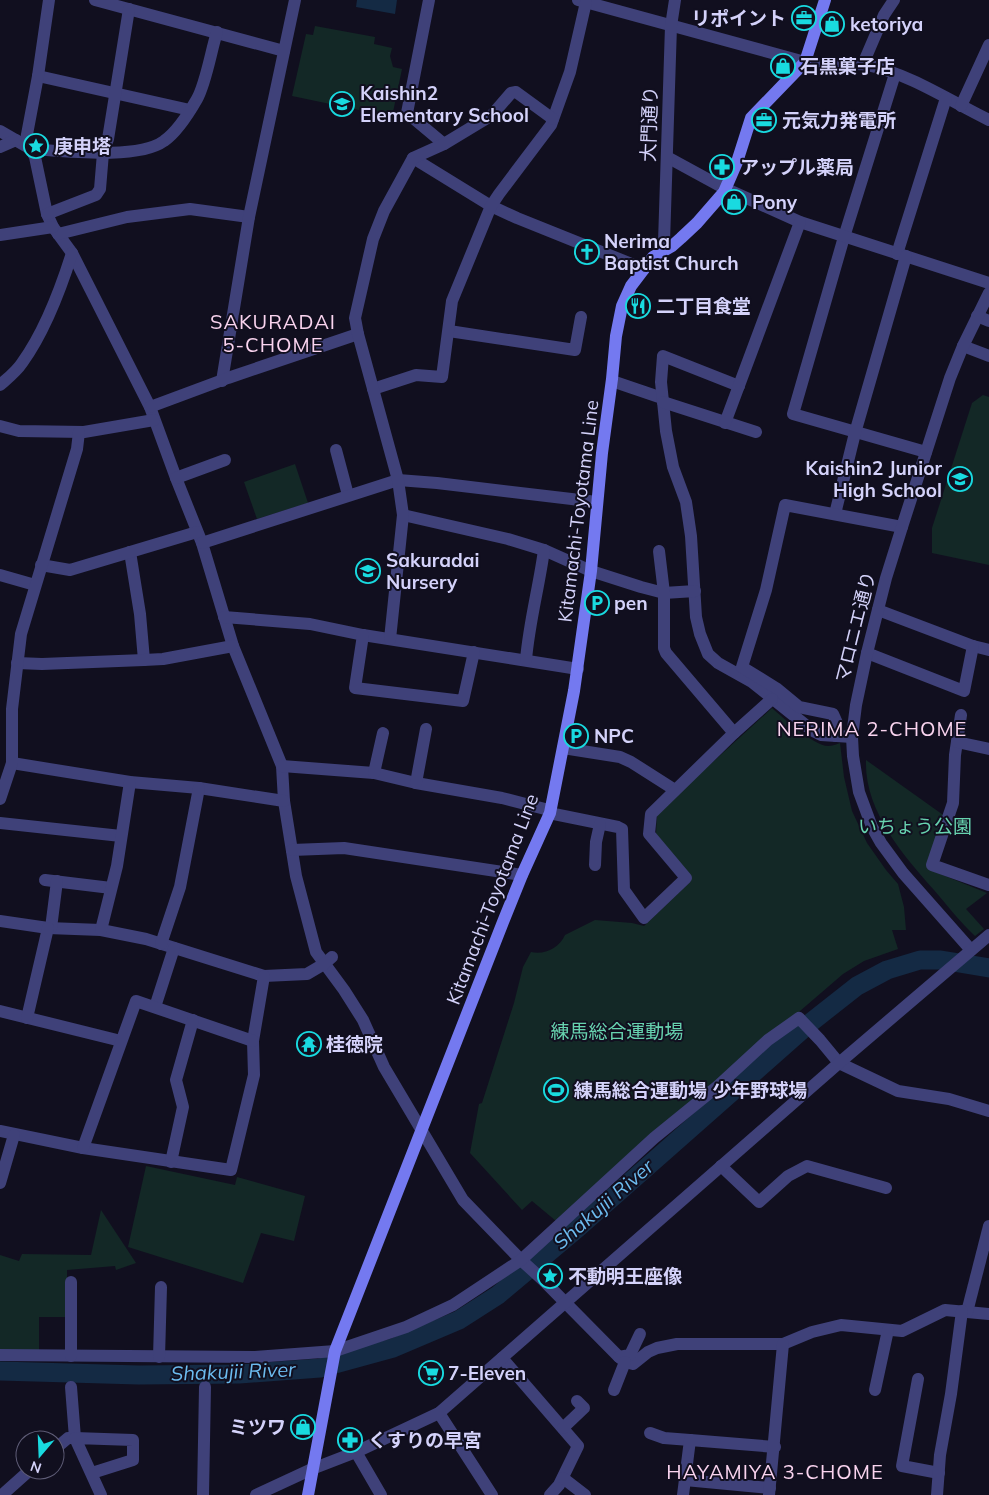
<svg xmlns="http://www.w3.org/2000/svg" width="989" height="1495" font-family="Mulish,'Noto Sans JP',sans-serif">
  <rect width="100%" height="100%" fill="#110f1f"/>
  <g fill="#132826">
    <polygon points="315,26 375,37 374,44 392,48 390,56 393,67 402,69 392,117 292,96 306,34 313,35"/>
    <polygon points="983,395 989,397 989,565 932,553 932,528 972,403"/>
    <polygon points="295,464 308,503 257,519 244,482"/>
    <path d="M 772,708 C 782,717 814,746 828,746 C 832,746 837,744 840,743 L 844,777 L 852,811 L 867,843 L 886,870 L 898,884 L 904,907 L 906,930 L 892,930 L 898,949 L 864,961 L 843,974 L 556,1221 L 532,1201 L 522,1210 L 470,1153 L 479,1104 L 482,1103 L 514,1003 L 523,967 L 531,952 C 545,955 559,948 565,935 L 595,920 L 632,923 L 644,926 L 691,881 L 656,834 L 657,813 Z"/>
    <path d="M 866,760 L 946,817 L 928,869 L 987,893 L 966,909 L 984,929 L 975,936 C 960,922 947,905 934,890 C 903,855 864,810 866,760 Z"/>
    <polygon points="146,1166 235,1185 237,1177 305,1196 294,1241 261,1233 243,1283 128,1247"/>
    <polygon points="101,1210 136,1263 116,1270 115,1266 67,1270 67,1317 39,1317 39,1354 0,1353 0,1255 19,1261 22,1254 91,1255"/>
  </g>
  <polygon fill="#142a44" points="357,0 397,0 395,14 356,7"/>
  <g fill="none" stroke-linecap="round" stroke-linejoin="round">
    <polyline stroke="#142a44" stroke-width="19" points="0,1371 139,1375 239,1374 320,1368 393,1348 459,1320 498,1295 579,1227 810,1023 857,986 887,970 920,960 941,960 989,968"/>
    <g stroke="#3f4179" stroke-width="12">
      <polyline points="95,0 284,51"/>
      <polyline points="429,0 407,113 444,144"/>
      <path d="M 578,0 L 805,62 C 813,63 821,65 828,65 C 841,66 854,62 867,65 C 910,74 950,101 989,120"/>
      <polyline points="863,64 884,15 894,0"/>
      <polyline points="895,74 844,237 793,414 926,452"/>
      <polyline points="38,76 190,110"/>
      <polyline points="961,106 989,45"/>
      <polyline points="0,131 31,149 35,157 47,214 53,227 72,253 150,407 176,478 202,543 233,646 282,766 284,801 296,876 316,952 344,990 363,1020 384,1067 463,1200 521,1260 543,1280 619,1357 625,1362 633,1364 648,1352 657,1348 677,1344 783,1344 812,1332 841,1325 902,1331 945,1310 989,1314"/>
      <polyline points="25,145 38,76 49,0"/>
      <polyline points="0,147 16,140"/>
      <path d="M 31,149 C 64,151 138,160 164,141 C 177,132 189,113 197,99 C 206,83 211,51 217,32"/>
      <polyline points="667,157 722,187 800,222 989,283"/>
      <polyline points="413,158 491,206 517,218 644,269"/>
      <polyline points="47,214 96,195 100,189 103,153 108,139 129,9"/>
      <polyline points="58,234 127,217 190,209 249,217"/>
      <polyline points="0,235 53,227"/>
      <polyline points="667,248 664,242 671,26 675,0"/>
      <polyline points="897,254 946,98"/>
      <polyline points="977,316 989,321"/>
      <polyline points="449,331 575,350 581,317"/>
      <polyline points="963,346 989,356"/>
      <polyline points="222,381 249,217 295,0"/>
      <polyline points="612,381 662,398"/>
      <path d="M 0,385 C 8,378 16,372 22,363 C 43,334 61,288 72,253"/>
      <polyline points="739,386 663,356 661,382 666,431 673,467 686,502 691,536 696,617 700,634 708,654 718,663 752,682 813,731 821,735 852,737"/>
      <polyline points="373,389 416,375 442,377 452,301 491,206 499,194 551,125 570,72 586,2"/>
      <polyline points="663,402 756,432"/>
      <polyline points="150,407 228,378 358,334"/>
      <polyline points="725,423 800,222"/>
      <polyline points="0,426 19,431 84,432 154,420"/>
      <polyline points="336,450 348,495"/>
      <polyline points="176,478 225,460"/>
      <polyline points="835,514 855,433 906,256"/>
      <polyline points="403,515 508,539 544,550 591,571 641,587 664,593 695,591"/>
      <polyline points="202,543 398,480 437,483 597,502"/>
      <polyline points="659,551 664,593 664,648 666,653 734,733"/>
      <polyline points="130,552 140,614 144,660"/>
      <polyline points="41,565 70,570 197,532"/>
      <polyline points="0,575 35,585"/>
      <polyline points="878,610 973,646 989,650"/>
      <polyline points="224,617 310,624 363,635 578,669"/>
      <polyline points="363,635 355,688 463,701 474,652"/>
      <polyline points="390,639 403,515 398,480 358,334 355,318 373,239 384,211 413,158 444,144 492,115 511,93 516,92 553,119"/>
      <polyline points="867,653 964,691 973,646"/>
      <path d="M 526,660 C 529,623 539,587 544,550"/>
      <polyline points="17,663 42,664 144,660 163,659 233,646"/>
      <polyline points="961,715 955,755 953,803 932,865 989,885"/>
      <polyline points="836,736 837,723 833,714 799,707 776,688 742,667 766,590 785,505 902,527"/>
      <polyline points="957,742 989,749"/>
      <polyline points="563,748 620,757 631,762 675,790"/>
      <polyline points="12,763 130,782 199,788 284,801"/>
      <polyline points="282,766 374,773 416,783 502,798 545,809 554,814 618,827 622,829 624,890 644,918 686,878 649,834 651,814 734,733 772,699"/>
      <polyline points="374,773 383,733"/>
      <polyline points="416,783 426,729"/>
      <polyline points="0,799 12,763 12,709 21,634 77,449 79,432"/>
      <polyline points="0,823 121,836"/>
      <polyline points="292,850 344,848 522,875"/>
      <polyline points="595,865 596,842 600,824"/>
      <polyline points="45,880 111,888"/>
      <polyline points="0,921 48,928 101,930 146,939 264,976 307,974 324,964 332,957"/>
      <polyline points="51,928 57,881"/>
      <polyline points="101,930 117,866 130,782"/>
      <polyline points="161,944 180,887 199,788"/>
      <polyline points="155,1007 174,948"/>
      <polyline points="0,1011 121,1041"/>
      <polyline points="27,1018 48,928"/>
      <polyline points="0,1131 83,1148 231,1170 254,1075 253,1041 264,976"/>
      <polyline points="83,1148 136,1001 253,1041"/>
      <polyline points="171,1162 183,1107 176,1080 193,1020"/>
      <polyline points="721,1166 759,1202 788,1176 807,1166 886,1188"/>
      <polyline points="0,1183 14,1135"/>
      <polyline points="967,1312 989,1226"/>
      <polyline points="0,1355 255,1357 335,1351 406,1327 453,1305 521,1260 654,1138 718,1086 768,1040 799,1018 820,1040 839,1063 898,1091 949,1099 989,1111"/>
      <polyline points="71,1356 71,1282"/>
      <polyline points="159,1357 161,1287"/>
      <polyline points="619,1357 630,1355 640,1334"/>
      <polyline points="502,1358 578,1446 559,1485 550,1495"/>
      <polyline points="918,1379 902,1466 939,1473"/>
      <polyline points="614,1390 625,1362"/>
      <polyline points="875,1390 888,1330"/>
      <polyline points="439,1413 492,1495"/>
      <polyline points="563,1428 584,1408 577,1401"/>
      <polyline points="650,1433 664,1438 690,1440"/>
      <polyline points="55,1449 68,1438 75,1438 71,1387"/>
      <polyline points="356,1452 381,1495"/>
      <polyline points="92,1473 133,1460 133,1440 75,1438 101,1495"/>
      <polyline points="563,1478 585,1495"/>
      <polyline points="685,1480 770,1488"/>
      <polyline points="2,1495 30,1470"/>
      <polyline points="203,1495 205,1387"/>
      <polyline points="683,1495 690,1440 775,1447"/>
      <polyline points="769,1495 783,1344"/>
      <polyline points="937,1495 940,1455 951,1394 962,1311"/>
    </g>
    <g stroke="#3f4179" stroke-width="12">
      <polyline points="971,950 903,873 881,843 872,827 859,792 853,756 852,737 856,705 867,653 886,578 902,527 950,378 963,346 989,293"/>
      <polyline points="256,1495 312,1469 356,1452 439,1413 839,1063 989,935"/>
    </g>
    <polyline stroke="#7479f0" stroke-width="12" points="308,1495 335,1351 503,922 522,875 550,813 574,691 591,571 602,453 612,379 616,336 622,306 631,286 653,257 672,246 681,238 697,223 724,192 737,162 751,118 805,62 825,0"/>
  </g>
  <defs>
    <symbol id="office-ring" viewBox="-11 -11 22 22"><circle r="9.5" fill="#110f1f" stroke="#19dae0" stroke-width="1.5"/><path d="M-6-3h4V-5.5h4V-3h4V5H-6ZM-1-4.5V-3h2v-1.5ZM-6 0V1H6V0Z" fill="#19dae0"/></symbol>
    <symbol id="shop-ring" viewBox="-11 -11 22 22"><circle r="9.5" fill="#110f1f" stroke="#19dae0" stroke-width="1.5"/><path d="M-5-2.5h2.3a2.7 3.5 0 0 1 5.4 0H5L5.5 6h-11ZM-1.5-2.5h3a1.5 2.3 0 0 0-3 0Z" fill="#19dae0"/></symbol>
    <symbol id="school-ring" viewBox="-11 -11 22 22"><circle r="9.5" fill="#110f1f" stroke="#19dae0" stroke-width="1.5"/><path d="M0-5L7-2L0 1L-7-2ZM-4 1L0 2.5L4 1V4Q0 6-4 4Z" fill="#19dae0"/></symbol>
    <symbol id="sight-ring" viewBox="-11 -11 22 22"><circle r="9.5" fill="#110f1f" stroke="#19dae0" stroke-width="1.5"/><path d="M0-6L1.8-2.2L6-1.7L2.9 1.2L3.7 5.4L0 3.3L-3.7 5.4L-2.9 1.2L-6-1.7L-1.8-2.2Z" fill="#19dae0"/></symbol>
    <symbol id="pharmacy-ring" viewBox="-11 -11 22 22"><circle r="9.5" fill="#110f1f" stroke="#19dae0" stroke-width="1.5"/><path d="M-2-6h4v4h4v4h-4v4h-4v-4h-4v-4h4Z" fill="#19dae0"/></symbol>
    <symbol id="church-ring" viewBox="-11 -11 22 22"><circle r="9.5" fill="#110f1f" stroke="#19dae0" stroke-width="1.5"/><path d="M-1.2-6h2.4v3.5h3.3v2.4h-3.3V6h-2.4V-.1h-3.3v-2.4h3.3Z" fill="#19dae0"/></symbol>
    <symbol id="restaurant-ring" viewBox="-11 -11 22 22"><circle r="9.5" fill="#110f1f" stroke="#19dae0" stroke-width="1.5"/><path d="M-5-6h1v4h1v-4h1v4h1v-4h1v5L-1.5 .5V6h-2V.5L-5-1ZM5-6V6H3V1.5H1.5Q1.5-4 5-6Z" fill="#19dae0"/></symbol>
    <symbol id="parking-ring" viewBox="-11 -11 22 22"><circle r="9.5" fill="#110f1f" stroke="#19dae0" stroke-width="1.5"/><path d="M-3.5-5.5H1a3.5 3.5 0 0 1 0 7H-1V5.5H-3.5ZM-1-3.4V-.6H.8a1.4 1.4 0 0 0 0-2.8Z" fill="#19dae0"/></symbol>
    <symbol id="temple-ring" viewBox="-11 -11 22 22"><circle r="9.5" fill="#110f1f" stroke="#19dae0" stroke-width="1.5"/><path d="M0-6L5-2H3V0L6.5 2.5H4V6H1.5V3h-3V6H-4V2.5H-6.5L-3 0V-2H-5Z" fill="#19dae0"/></symbol>
    <symbol id="stadium-ring" viewBox="-11 -11 22 22"><circle r="9.5" fill="#110f1f" stroke="#19dae0" stroke-width="1.5"/><path d="M0-5a6.5 5 0 1 0 0 10a6.5 5 0 1 0 0-10ZM-3.5-1.8h7v3.6h-7Z" fill="#19dae0"/></symbol>
    <symbol id="supermarket-ring" viewBox="-11 -11 22 22"><circle r="9.5" fill="#110f1f" stroke="#19dae0" stroke-width="1.5"/><path d="M-6-5.5h2.5l.6 2H6L4.5 2H-2.5L-4.4-4H-6ZM-1.5 3.2a1.3 1.3 0 1 0 .1 0ZM3 3.2a1.3 1.3 0 1 0 .1 0Z" fill="#19dae0"/></symbol>
  </defs>
  <g fill-rule="evenodd">
    <use href="#office-ring" x="790" y="4" width="28" height="28"/>
    <use href="#shop-ring" x="818" y="10" width="28" height="28"/>
    <use href="#shop-ring" x="769" y="52" width="28" height="28"/>
    <use href="#school-ring" x="328" y="90" width="28" height="28"/>
    <use href="#office-ring" x="750" y="106" width="28" height="28"/>
    <use href="#sight-ring" x="22" y="132" width="28" height="28"/>
    <use href="#pharmacy-ring" x="708" y="153" width="28" height="28"/>
    <use href="#shop-ring" x="720" y="188" width="28" height="28"/>
    <use href="#church-ring" x="573" y="238" width="28" height="28"/>
    <use href="#restaurant-ring" x="624" y="292" width="28" height="28"/>
    <use href="#school-ring" x="946" y="465" width="28" height="28"/>
    <use href="#school-ring" x="354" y="557" width="28" height="28"/>
    <use href="#parking-ring" x="583" y="589" width="28" height="28"/>
    <use href="#parking-ring" x="562" y="722" width="28" height="28"/>
    <use href="#temple-ring" x="295" y="1030" width="28" height="28"/>
    <use href="#stadium-ring" x="542" y="1076" width="28" height="28"/>
    <use href="#sight-ring" x="536" y="1262" width="28" height="28"/>
    <use href="#supermarket-ring" x="417" y="1359" width="28" height="28"/>
    <use href="#shop-ring" x="289" y="1413" width="28" height="28"/>
    <use href="#pharmacy-ring" x="336" y="1426" width="28" height="28"/>
  </g>
  <g text-anchor="middle" dominant-baseline="central" stroke-width="4" stroke-linejoin="round" paint-order="stroke">
    <g font-size="19" font-weight="bold" fill="#d4d2fa" stroke="#110f1f" text-anchor="start">
      <text x="786" y="18" text-anchor="end">リポイント</text>
      <text x="850" y="24">ketoriya</text>
      <text x="800" y="66">石黒菓子店</text>
      <text x="360" y="93">Kaishin2<tspan x="360" dy="22">Elementary School</tspan></text>
      <text x="782" y="120">元気力発電所</text>
      <text x="54" y="146">庚申塔</text>
      <text x="740" y="167">アップル薬局</text>
      <text x="752" y="202">Pony</text>
      <text x="604" y="241">Nerima<tspan x="604" dy="22">Baptist Church</tspan></text>
      <text x="656" y="306">二丁目食堂</text>
      <text x="942" y="468" text-anchor="end">Kaishin2 Junior<tspan x="942" dy="22">High School</tspan></text>
      <text x="386" y="560">Sakuradai<tspan x="386" dy="22">Nursery</tspan></text>
      <text x="614" y="603">pen</text>
      <text x="594" y="736">NPC</text>
      <text x="326" y="1044">桂徳院</text>
      <text x="574" y="1090">練馬総合運動場 少年野球場</text>
      <text x="568" y="1276">不動明王座像</text>
      <text x="448" y="1373">7-Eleven</text>
      <text x="286" y="1427" text-anchor="end">ミツワ</text>
      <text x="368" y="1440">くすりの早宮</text>
    </g>
    <g font-size="19" fill="#d4d2fa" stroke="#110f1f">
      <text transform="translate(649 124) rotate(-88)">大門通り</text>
      <text transform="translate(578 511) rotate(-83)">Kitamachi-Toyotama Line</text>
      <text transform="translate(855 627) rotate(-76)">マロニエ通り</text>
      <text transform="translate(492 899) rotate(-69)">Kitamachi-Toyotama Line</text>
    </g>
    <g font-size="19" fill="#67d2af" stroke="#110f1f">
      <text x="915" y="826">いちょう公園</text>
      <text x="617" y="1031">練馬総合運動場</text>
    </g>
    <g font-size="20" letter-spacing="1" fill="#fad4ef" stroke="#110f1f">
      <text x="273" y="321">SAKURADAI<tspan x="273" dy="23">5-CHOME</tspan></text>
      <text x="872" y="728">NERIMA 2-CHOME</text>
      <text x="775" y="1471">HAYAMIYA 3-CHOME</text>
    </g>
    <g font-size="20" font-style="italic" fill="#6cbbef" stroke="#110f1f">
      <text transform="translate(603 1204) rotate(-41)">Shakujii River</text>
      <text transform="translate(233 1371) rotate(-2)">Shakujii River</text>
    </g>
  </g>
  <g transform="translate(40 1455) rotate(199)"><circle r="24" fill="#110f1f" stroke="#5f5d77"/>
  <path d="M0-4L9 19L0 12L-9 19Z" fill="#19dae0"/>
  <text y="-8" font-size="14" font-weight="bold" text-anchor="middle" fill="#d4d2fa">N</text>
  </g>
</svg>
